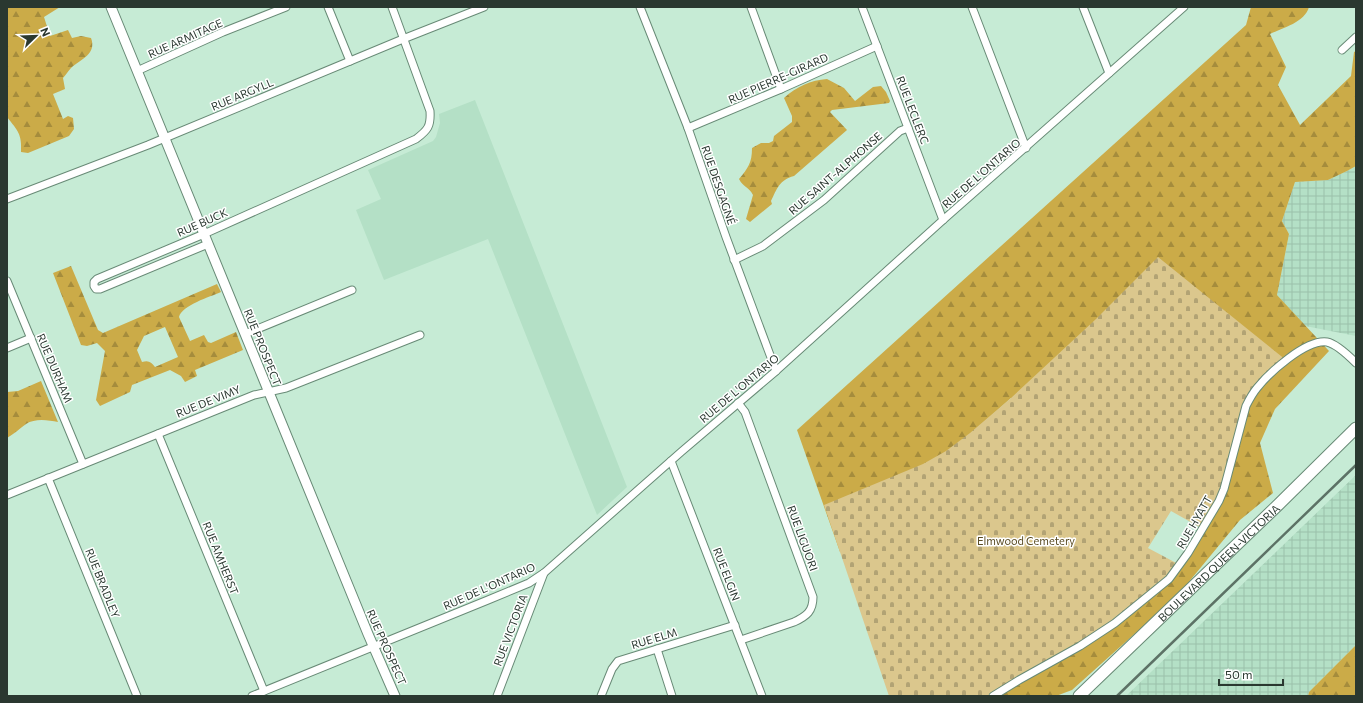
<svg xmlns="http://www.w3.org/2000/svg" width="1363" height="703" font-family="Commissioner,sans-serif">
  <defs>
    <pattern id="industrial-grid" width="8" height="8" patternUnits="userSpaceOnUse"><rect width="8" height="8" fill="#b4e0c6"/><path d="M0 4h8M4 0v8" fill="none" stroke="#9bc1aa"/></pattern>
    <pattern id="forest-firs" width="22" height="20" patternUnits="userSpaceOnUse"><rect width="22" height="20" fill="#cbab48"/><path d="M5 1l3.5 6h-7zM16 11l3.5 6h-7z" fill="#a58c3c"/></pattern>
    <pattern id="cemetery-stones" width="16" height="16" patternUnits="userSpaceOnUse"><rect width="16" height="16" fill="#dbc78d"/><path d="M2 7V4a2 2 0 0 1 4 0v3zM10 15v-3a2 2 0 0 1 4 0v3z" fill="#b2a374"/></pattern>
  </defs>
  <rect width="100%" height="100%" fill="#c6ebd5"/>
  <polygon fill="#b4e0c6" points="475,100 627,487 597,515 488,239 384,280 356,210 381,199 368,170 433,141 436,137 440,123 439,114"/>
  <g fill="url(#industrial-grid)">
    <polygon points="1356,166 1356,336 1305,326 1277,295 1289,234 1282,221 1295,182 1328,180 1347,171"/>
    <polygon points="1356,475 1356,645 1309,692 1308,696 1126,696"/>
  </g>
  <g fill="url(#forest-firs)" fill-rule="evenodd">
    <path d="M 7,7 L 60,7 L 44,17 L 50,36 L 68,30 L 72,38 L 81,36 L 91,38 C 97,54 81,59 71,68 C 68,71 66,75 63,78 L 65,89 L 53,94 L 63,119 L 68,116 L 73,118 L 74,129 L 69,136 L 28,153 L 21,152 C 22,134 18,131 7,117 Z"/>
    <path d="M 1251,7 L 1309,7 C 1305,22 1283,28 1270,34 L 1286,67 L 1278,85 L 1300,125 L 1351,76 L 1354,52 L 1356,51 L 1356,166 L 1347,171 L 1328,180 L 1295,182 L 1282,221 L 1289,234 L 1277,295 L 1329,351 L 1275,409 L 1260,443 L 1273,493 L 1240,520 L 1178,595 L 1072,690 L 1056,696 L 993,696 L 1169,579 L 1219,501 L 1011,398 L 840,552 L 797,430 L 1246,25 Z"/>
    <path d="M 827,79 L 844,88 L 855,101 L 873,87 L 881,86 L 886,92 L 890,101 L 889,103 L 832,110 L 830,112 L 847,130 L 794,176 C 779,180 777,189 771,201 L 772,204 L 750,222 L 746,219 L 753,195 C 749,187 743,187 739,179 C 748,168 752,163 752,148 L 761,143 L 769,143 L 773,141 L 774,136 L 792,122 L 792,116 L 784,98 C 796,87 811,80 827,79 Z"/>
    <path d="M 71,266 L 98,330 L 103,333 L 217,284 L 221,292 C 210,297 182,305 179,317 L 190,341 L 204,335 L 208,342 L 211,343 L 236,332 L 243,350 L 195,370 L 197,376 L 185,382 L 181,376 L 170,370 L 132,385 L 130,392 L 100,406 L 96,400 L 105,351 L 97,343 L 87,346 L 81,345 L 53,273 ZM 165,327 L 178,357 L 155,367 C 151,362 149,360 142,362 L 137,350 L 144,336 Z"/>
    <path d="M 41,381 L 58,422 C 48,420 35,418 26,424 C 19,429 14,434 7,438 L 7,392 L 18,391 Z"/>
    <polygon points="1356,645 1356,696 1308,696 1309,692"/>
  </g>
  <polygon fill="url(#cemetery-stones)" points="1158,257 1286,360 1251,397 1229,474 1203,529 1171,511 1148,548 1180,565 1115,623 993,696 889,696 824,505 923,464 946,451 970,433 1011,398 1096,319"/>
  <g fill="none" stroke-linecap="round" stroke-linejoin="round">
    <defs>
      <g id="minor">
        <polyline points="328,7 350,61"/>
        <polyline points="640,7 688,128 726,237 776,371"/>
        <polyline points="751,7 781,89"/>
        <polyline points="862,7 943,220"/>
        <polyline points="972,7 1026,148"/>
        <polyline points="1083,7 1109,73"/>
        <polyline points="1342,50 1356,37"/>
        <polyline points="137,71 223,32 286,7"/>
        <polyline points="688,128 781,89 877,46"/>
        <polyline points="7,199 148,145 403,39 484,7"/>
        <path d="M 208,244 L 100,289 L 96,289 L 94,286 L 94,282 L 97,279 L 204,234 L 416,139 C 428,130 431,126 430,111 L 392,7"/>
        <polyline points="734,260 763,246 824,200 900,131 908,128"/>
        <polyline points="7,281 83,464"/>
        <polyline points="245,334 352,290"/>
        <polyline points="7,348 31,338"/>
        <path d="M 738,403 L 745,412 L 813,597 C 813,611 807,616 794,622 L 741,640"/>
        <polyline points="158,434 264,691"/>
        <polyline points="671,461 762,696"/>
        <polyline points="48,478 137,696"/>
        <polyline points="7,495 254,395 286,388 420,335"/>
        <polyline points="657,649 672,696"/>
        <polyline points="252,696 488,600 529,583 544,573 681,452 776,371 943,220 1184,7"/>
        <polyline points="497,696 544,573"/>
        <polyline points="601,696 612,669 618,661 735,625"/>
        <path d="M 993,696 L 1019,680 L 1080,646 L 1115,623 L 1169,579 L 1188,553 L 1219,501 L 1224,489 L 1246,406 C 1249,400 1252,394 1257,388 C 1269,373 1306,339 1327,342 C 1337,344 1349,356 1356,363"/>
      </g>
      <polyline id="tertiary" points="111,7 368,634 395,696"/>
      <g id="primary">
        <path id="s1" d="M 1079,696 L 1279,504 L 1356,428"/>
      </g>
    </defs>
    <use href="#minor" stroke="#688a76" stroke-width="9"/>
    <use href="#tertiary" stroke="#688a76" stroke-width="11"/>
    <use href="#primary" stroke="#688a76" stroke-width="13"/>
    <use href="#minor" stroke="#fff" stroke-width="7"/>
    <use href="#tertiary" stroke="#fff" stroke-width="9"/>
    <use href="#primary" stroke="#fff" stroke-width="11"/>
    <polyline stroke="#5d7266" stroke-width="2.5" points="1117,696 1356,465"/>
  </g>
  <g text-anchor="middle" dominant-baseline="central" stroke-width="3" stroke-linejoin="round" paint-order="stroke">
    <g font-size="11" fill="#2a3830" stroke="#fff">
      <text transform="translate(185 38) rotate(-24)">RUE ARMITAGE</text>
      <text transform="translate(778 78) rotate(-24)">RUE PIERRE-GIRARD</text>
      <text transform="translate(242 94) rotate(-23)">RUE ARGYLL</text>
      <text transform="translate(913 110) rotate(69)">RUE LECLERC</text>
      <text transform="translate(835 173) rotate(-41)">RUE SAINT-ALPHONSE</text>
      <text transform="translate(981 173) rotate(-41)">RUE DE L'ONTARIO</text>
      <text transform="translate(719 185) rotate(71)">RUE DESGAGNÉ</text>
      <text transform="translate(202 222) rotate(-24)">RUE BUCK</text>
      <text transform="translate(263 347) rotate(68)">RUE PROSPECT</text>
      <text transform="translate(55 368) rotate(67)">RUE DURHAM</text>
      <text transform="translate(739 388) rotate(-40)">RUE DE L'ONTARIO</text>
      <text transform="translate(208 401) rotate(-22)">RUE DE VIMY</text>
      <text transform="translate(1194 522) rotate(-60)">RUE HYATT</text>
      <text transform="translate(803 538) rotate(70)">RUE LIGUORI</text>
      <text transform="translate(221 558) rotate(68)">RUE AMHERST</text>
      <text stroke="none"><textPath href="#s1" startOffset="193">BOULEVARD QUEEN-VICTORIA</textPath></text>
      <text transform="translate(727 574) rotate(69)">RUE ELGIN</text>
      <text transform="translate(103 583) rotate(68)">RUE BRADLEY</text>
      <text transform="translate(489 586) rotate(-24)">RUE DE L'ONTARIO</text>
      <text transform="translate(510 630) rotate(-69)">RUE VICTORIA</text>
      <text transform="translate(654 638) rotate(-17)">RUE ELM</text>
      <text transform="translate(387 647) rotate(66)">RUE PROSPECT</text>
    </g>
    <g font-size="11" fill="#594b22" stroke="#fff">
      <text x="1026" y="540">Elmwood Cemetery</text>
    </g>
  </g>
  <rect width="1363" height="703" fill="none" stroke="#2a3830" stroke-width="16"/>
  <g transform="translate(36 36) rotate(67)" stroke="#ffffff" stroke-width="3" paint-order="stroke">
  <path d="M0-3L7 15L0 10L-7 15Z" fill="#2a3830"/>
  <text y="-6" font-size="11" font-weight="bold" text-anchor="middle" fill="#2a3830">N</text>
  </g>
  <path d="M1219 679v6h64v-6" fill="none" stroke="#2a3830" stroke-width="2"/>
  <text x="1225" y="679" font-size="12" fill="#2a3830" stroke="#ffffff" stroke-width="3" paint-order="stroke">50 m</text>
</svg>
